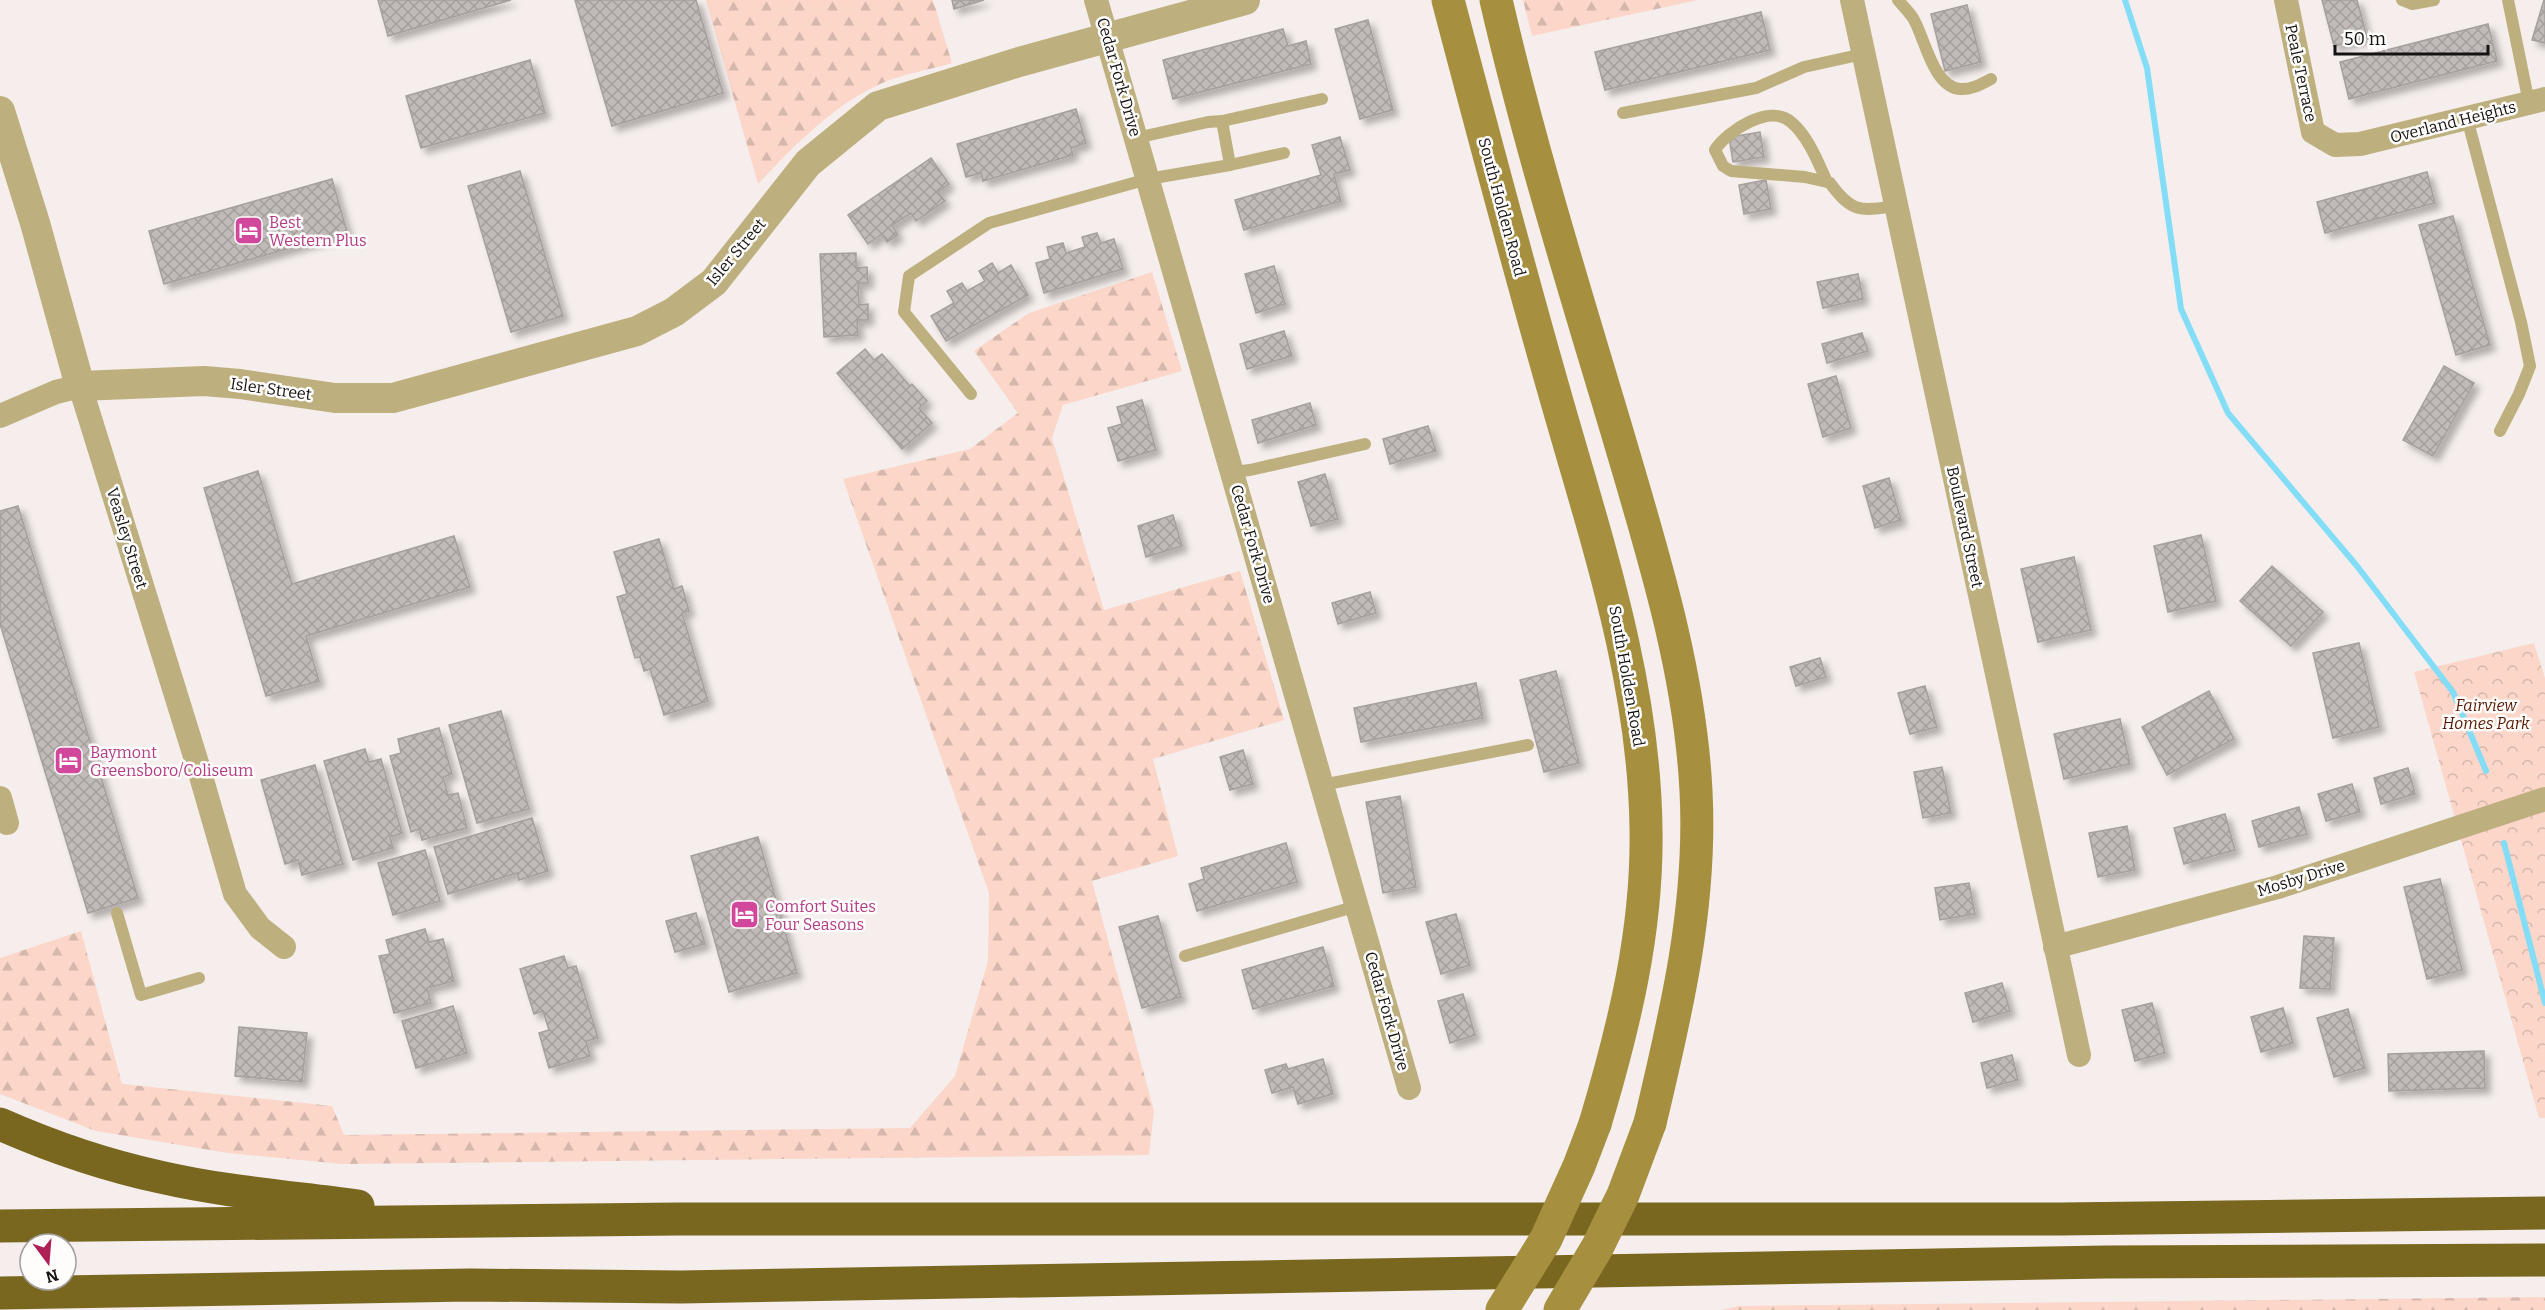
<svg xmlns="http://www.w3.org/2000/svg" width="2545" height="1310" font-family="Bitter,serif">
  <defs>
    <pattern id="forest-firs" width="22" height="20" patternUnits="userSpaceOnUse" patternTransform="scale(1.5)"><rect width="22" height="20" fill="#fbd6c9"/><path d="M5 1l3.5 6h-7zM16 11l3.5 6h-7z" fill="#d6b7ac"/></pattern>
    <pattern id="park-crowns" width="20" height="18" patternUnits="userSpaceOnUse" patternTransform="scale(1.5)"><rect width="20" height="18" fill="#fbd6c9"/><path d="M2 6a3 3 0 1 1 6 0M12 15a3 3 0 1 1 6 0" fill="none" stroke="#d6b7ac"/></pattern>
    <pattern id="building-cross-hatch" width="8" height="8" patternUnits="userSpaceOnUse" patternTransform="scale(1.5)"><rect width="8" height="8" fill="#c0bab8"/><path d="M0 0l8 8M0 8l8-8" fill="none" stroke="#a49f9d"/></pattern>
    <filter id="shadow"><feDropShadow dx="5.5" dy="5.5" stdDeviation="3" flood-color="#0004"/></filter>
  </defs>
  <rect width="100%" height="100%" fill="#f5eeec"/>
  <g fill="url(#forest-firs)">
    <path d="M 706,0 L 933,0 L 952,63 C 929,70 902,74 880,84 C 832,106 794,146 758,184 Z"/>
    <polygon points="1523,0 1698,0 1532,36"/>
    <polygon points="1152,272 1182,371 1063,405 1052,438 1104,610 1240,571 1284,720 1153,759 1178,856 1092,881 1154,1111 1149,1155 342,1164 228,1153 96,1131 0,1094 0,958 81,931 122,1084 332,1106 344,1135 910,1128 955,1076 988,961 989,893 843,479 970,449 1018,413 974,351 1029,313"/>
    <polygon points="2545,1297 2545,1310 1722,1310 1739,1306"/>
  </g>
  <polygon fill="url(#park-crowns)" points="2534,643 2545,678 2545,1118 2539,1118 2414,672"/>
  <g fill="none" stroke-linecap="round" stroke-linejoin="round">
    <g stroke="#84ddf7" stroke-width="6">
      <polyline points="2125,0 2147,68 2181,309 2228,413 2357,566 2453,692 2486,771"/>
      <polyline points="2504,843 2545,1003"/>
    </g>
  </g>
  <g fill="url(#building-cross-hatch)" stroke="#a59f9d" stroke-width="1.5" filter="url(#shadow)">
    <polygon points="378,0 511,0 388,36"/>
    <polygon points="575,0 696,0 723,93 612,126"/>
    <polygon points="952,0 984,0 954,9"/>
    <polygon points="2322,0 2357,0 2367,37 2334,46"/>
    <polygon points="2544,0 2545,0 2545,43 2532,40"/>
    <polygon points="1967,5 1981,62 1945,71 1931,14"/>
    <polygon points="1761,12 1770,50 1605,90 1595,52"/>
    <polygon points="1368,20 1393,110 1360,119 1335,29"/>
    <polygon points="2488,24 2497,61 2349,99 2340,62"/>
    <polygon points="1283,29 1288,46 1306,41 1311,64 1173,99 1163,60"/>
    <polygon points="530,60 545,113 421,148 406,96"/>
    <polygon points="1076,109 1086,143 1071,148 1073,155 983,181 981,173 966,177 957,144"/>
    <polygon points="1760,132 1764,157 1733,162 1729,137"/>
    <polygon points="1340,137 1350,170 1334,174 1341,201 1244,230 1235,200 1321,175 1312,145"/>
    <polygon points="931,158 949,184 938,192 945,201 916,221 911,213 892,225 898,235 887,242 882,234 868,244 848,215"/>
    <polygon points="520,171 563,316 511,332 468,186"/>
    <polygon points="2427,172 2435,203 2325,233 2317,202"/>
    <polygon points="332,179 347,232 164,284 149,231"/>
    <polygon points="1766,180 1771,209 1744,214 1739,185"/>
    <polygon points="2453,216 2490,345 2456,355 2419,225"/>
    <polygon points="1097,233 1101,243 1114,239 1123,269 1044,293 1036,263 1050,259 1047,247 1063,243 1066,253 1085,247 1082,237"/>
    <polygon points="856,253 856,268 867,267 868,283 858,283 859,305 868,304 868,320 857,320 858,335 824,337 820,254"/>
    <polygon points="992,263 998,273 1011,265 1028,295 946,341 931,316 954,303 947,291 962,283 967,291 985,281 979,271"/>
    <polygon points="1274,266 1285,304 1256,313 1245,274"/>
    <polygon points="1858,274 1863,299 1823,308 1817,282"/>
    <polygon points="1284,331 1292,356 1247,369 1240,344"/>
    <polygon points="1862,333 1868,351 1827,363 1822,344"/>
    <polygon points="865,349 874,360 882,354 910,386 912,384 927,401 919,408 932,423 902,449 837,373"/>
    <polygon points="2444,366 2474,383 2433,456 2403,440"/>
    <polygon points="1836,376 1851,428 1823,437 1808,384"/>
    <polygon points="1142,400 1156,450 1118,461 1108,428 1122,424 1117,407"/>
    <polygon points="1310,403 1316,425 1258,443 1252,420"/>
    <polygon points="1428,426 1436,451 1390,464 1383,439"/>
    <polygon points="258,471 292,584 454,536 470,587 306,636 319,681 266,696 204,488"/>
    <polygon points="1325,474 1338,519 1311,526 1298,482"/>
    <polygon points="1889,478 1901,520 1875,528 1863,486"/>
    <polygon points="18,506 138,898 88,913 0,624 0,511"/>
    <polygon points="1173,515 1182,546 1146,557 1138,526"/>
    <polygon points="2201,535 2216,601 2168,612 2154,546"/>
    <polygon points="659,539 674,589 682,586 689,611 682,613 708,701 664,715 650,669 644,671 640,657 635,658 617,597 627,594 614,552"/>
    <polygon points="2074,557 2091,630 2038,642 2021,569"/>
    <polygon points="2272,566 2323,612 2291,646 2240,601"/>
    <polygon points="1370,592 1376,613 1338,624 1332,603"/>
    <polygon points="2359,643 2379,727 2333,738 2313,653"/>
    <polygon points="1820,658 1826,677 1796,686 1790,667"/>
    <polygon points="1556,671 1579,763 1544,772 1520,680"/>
    <polygon points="1476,683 1483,718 1361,742 1354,708"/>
    <polygon points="1925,686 1937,727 1910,734 1898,693"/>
    <polygon points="2209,691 2234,739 2167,775 2142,727"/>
    <polygon points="501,711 529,809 477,823 449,725"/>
    <polygon points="2120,719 2130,764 2064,779 2054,734"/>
    <polygon points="439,728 452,774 443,777 448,795 458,793 467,828 422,840 419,829 411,832 390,756 401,753 398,739"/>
    <polygon points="365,749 369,762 381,759 402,833 390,837 393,848 353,860 324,761"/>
    <polygon points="1243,750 1253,784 1230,790 1220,757"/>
    <polygon points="315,765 343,864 302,875 298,860 285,864 261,780"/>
    <polygon points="1942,767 1951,813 1923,818 1914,772"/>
    <polygon points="2408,768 2415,794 2381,804 2374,778"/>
    <polygon points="2352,784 2360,812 2326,821 2318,794"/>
    <polygon points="1400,796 1416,887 1383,893 1366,802"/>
    <polygon points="2299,807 2307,834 2259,847 2252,821"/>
    <polygon points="2225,814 2235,850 2184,864 2174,828"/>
    <polygon points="532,818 548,871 519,880 517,873 448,894 434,847"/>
    <polygon points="2127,826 2135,870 2098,877 2089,833"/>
    <polygon points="758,837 797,973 729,992 691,856"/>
    <polygon points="1286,843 1297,882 1197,911 1189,884 1204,879 1201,868"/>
    <polygon points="425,850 440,901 393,915 378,863"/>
    <polygon points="2440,879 2462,970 2427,979 2404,887"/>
    <polygon points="1969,883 1975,914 1940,920 1935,888"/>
    <polygon points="696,913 705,944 675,952 666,921"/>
    <polygon points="1456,914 1470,965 1441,974 1426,922"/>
    <polygon points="1158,916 1181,997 1142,1008 1119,927"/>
    <polygon points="425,929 429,942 443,939 454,981 427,988 431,1003 394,1013 379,956 390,954 386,940"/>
    <polygon points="2304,936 2334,938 2330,989 2300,988"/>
    <polygon points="1323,947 1334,986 1253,1009 1242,970"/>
    <polygon points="564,956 568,968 576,966 598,1038 586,1041 590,1056 549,1068 539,1033 549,1030 543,1011 534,1014 520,969"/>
    <polygon points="2002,983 2010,1011 1973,1022 1965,993"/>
    <polygon points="1463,994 1475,1035 1450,1043 1438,1001"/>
    <polygon points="2152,1003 2165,1053 2135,1061 2122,1010"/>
    <polygon points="453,1006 467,1053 416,1068 402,1021"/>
    <polygon points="2283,1008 2293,1043 2261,1052 2251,1017"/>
    <polygon points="2348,1009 2365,1068 2334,1077 2317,1018"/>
    <polygon points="239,1027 307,1033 302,1082 235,1076"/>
    <polygon points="2484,1051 2485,1088 2389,1091 2388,1054"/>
    <polygon points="2012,1055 2018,1080 1987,1088 1981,1063"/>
    <polygon points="1323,1059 1333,1094 1298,1104 1293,1087 1272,1093 1265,1070 1286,1064 1288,1069"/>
  </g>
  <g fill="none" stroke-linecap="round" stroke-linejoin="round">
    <g stroke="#beb07e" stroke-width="12">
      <path d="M 1898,0 C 1903,6 1909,12 1913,18 C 1925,38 1933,87 1960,89 C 1971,90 1981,84 1991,79"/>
      <polyline points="2402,0 2412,4 2434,0"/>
      <polyline points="2508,0 2529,103"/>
      <polyline points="1623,113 1756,88 1804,67 1863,54"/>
      <polyline points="2467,118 2521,322 2530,366 2519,394 2500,431"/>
      <polyline points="1222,121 1322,99"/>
      <polyline points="1230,165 1284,153"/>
      <path d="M 1827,182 C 1818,162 1808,136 1791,122 C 1770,103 1727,131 1715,150 L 1723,166 L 1731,171 L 1805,177 L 1827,182 L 1830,183 C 1852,213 1860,211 1896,206"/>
      <polyline points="971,394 904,312 909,276 989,223 1148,179 1230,165 1222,121 1208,122 1136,138"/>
      <polyline points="1232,472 1250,470 1365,444"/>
      <polyline points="1322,785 1528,745"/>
      <polyline points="117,913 141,995 199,978"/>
      <polyline points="1185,956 1357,906"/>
    </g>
    <g stroke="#beb07e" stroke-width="24">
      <polyline points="1096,0 1409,1088"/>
      <polyline points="1852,0 2079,1055"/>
      <polyline points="2286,0 2313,132 2335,145 2360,144 2545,99"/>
      <polyline points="0,416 56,392 80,386 198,766 235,894 260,928 284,947"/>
      <polyline points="0,798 7,823"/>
      <polyline points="2055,947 2278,887 2545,799"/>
    </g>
    <polyline stroke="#beb07e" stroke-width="30" points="0,111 35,223 80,386 204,381 240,384 335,398 393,398 637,331 674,312 714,282 808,163 878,106 1019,62 1245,0"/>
    <g stroke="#a6903f" stroke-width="33">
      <path d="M 1448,0 C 1483,133 1518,266 1556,398 C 1596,539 1644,679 1646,828 C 1648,930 1624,1027 1595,1124"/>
      <path d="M 1496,0 C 1530,147 1575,291 1618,435 C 1652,551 1690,670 1696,791 C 1702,905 1676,1014 1650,1123"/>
    </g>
    <g stroke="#796720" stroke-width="33">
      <path d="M 0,1124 C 52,1147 105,1165 160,1177 C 225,1192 292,1197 358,1206"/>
      <polyline points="0,1226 679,1219 2061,1219 2545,1213"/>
      <polyline points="0,1293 470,1285 681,1287 2106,1262 2545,1260"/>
    </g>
    <g stroke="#a6903f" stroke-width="33">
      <polyline points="1502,1310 1546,1239 1579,1166 1595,1124"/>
      <polyline points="1560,1310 1598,1246 1623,1195 1650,1123"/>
    </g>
  </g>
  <defs>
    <symbol id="hotel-square" viewBox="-11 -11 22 22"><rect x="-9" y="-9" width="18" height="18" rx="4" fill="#d1479c" stroke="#fffdfc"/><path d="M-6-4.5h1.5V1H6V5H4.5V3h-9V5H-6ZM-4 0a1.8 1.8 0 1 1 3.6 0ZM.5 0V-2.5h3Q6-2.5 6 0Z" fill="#fff"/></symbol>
  </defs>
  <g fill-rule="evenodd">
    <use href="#hotel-square" x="232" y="214" width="33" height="33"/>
    <use href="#hotel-square" x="52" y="744" width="33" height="33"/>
    <use href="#hotel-square" x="728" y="898" width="33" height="33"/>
  </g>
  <g text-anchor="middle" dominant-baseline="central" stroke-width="5" stroke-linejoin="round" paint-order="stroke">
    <g font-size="16" fill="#151312" stroke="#fffdfc">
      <text transform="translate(2301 73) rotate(78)">Peale Terrace</text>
      <text transform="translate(1119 77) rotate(74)">Cedar Fork Drive</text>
      <text transform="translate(2453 122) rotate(-14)">Overland Heights</text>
      <text transform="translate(1502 207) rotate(75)">South Holden Road</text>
      <text transform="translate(736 252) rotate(-50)">Isler Street</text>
      <text transform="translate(271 389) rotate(8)">Isler Street</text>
      <text transform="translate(1965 527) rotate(78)">Boulevard Street</text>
      <text transform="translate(127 538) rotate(73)">Veasley Street</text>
      <text transform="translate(1253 544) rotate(74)">Cedar Fork Drive</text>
      <text transform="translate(1627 676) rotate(80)">South Holden Road</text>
      <text transform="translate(2301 878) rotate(-17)">Mosby Drive</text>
      <text transform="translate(1387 1011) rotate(74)">Cedar Fork Drive</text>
    </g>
    <g font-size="16" fill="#b23c85" stroke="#fffdfc" text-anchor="start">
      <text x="269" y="222">Best<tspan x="269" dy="18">Western Plus</tspan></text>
      <text x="90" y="752">Baymont<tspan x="90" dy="18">Greensboro/Coliseum</tspan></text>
      <text x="765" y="906">Comfort Suites<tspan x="765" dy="18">Four Seasons</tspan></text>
    </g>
    <g font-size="16" font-style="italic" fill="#581900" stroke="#fffdfc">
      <text x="2486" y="705">Fairview<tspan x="2486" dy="18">Homes Park</tspan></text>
    </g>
  </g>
  <g transform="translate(48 1262) rotate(164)"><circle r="28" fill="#fffdfc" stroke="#a19f9e" stroke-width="1.5"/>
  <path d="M0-4.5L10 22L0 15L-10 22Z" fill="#ae1f55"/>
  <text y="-9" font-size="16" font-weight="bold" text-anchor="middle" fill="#151312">N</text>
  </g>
  <path d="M2335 45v9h153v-9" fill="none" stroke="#151312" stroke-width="3"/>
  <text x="2344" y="45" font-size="18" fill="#151312" stroke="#fffdfc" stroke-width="4.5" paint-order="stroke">50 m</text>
</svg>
